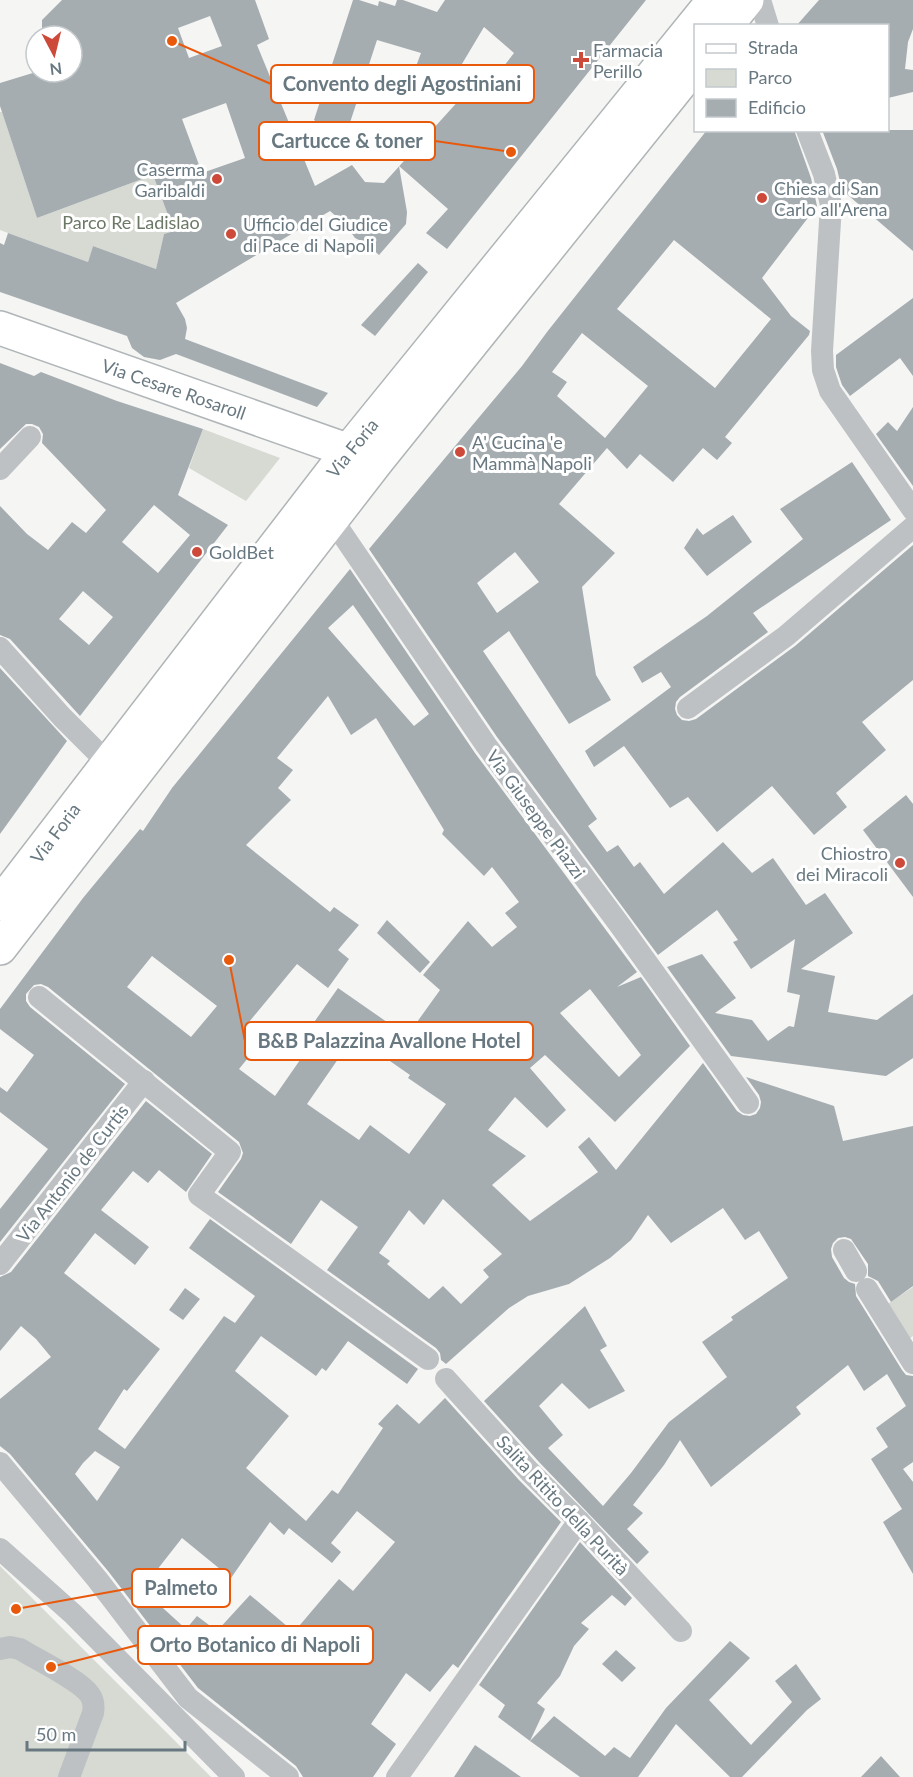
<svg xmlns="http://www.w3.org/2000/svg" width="913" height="1777" font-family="Lato,sans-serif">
  <rect width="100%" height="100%" fill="#f5f5f3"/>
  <g fill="#d6dad2">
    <polygon points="0,112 2,112 37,218 153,175 174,231 164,234 156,269 93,246 88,262 0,230"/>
    <polygon points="203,429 280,458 246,501 189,468"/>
    <polygon points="913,1287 913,1336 906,1341 886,1305"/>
    <polygon points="0,1566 211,1777 0,1777"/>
  </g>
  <g fill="#a5adb1" fill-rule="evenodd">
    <path d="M 62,0 L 255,0 L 269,39 L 257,45 L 315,186 L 352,165 L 365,182 L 384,183 L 471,87 L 482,94 L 514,53 L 484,27 L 450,84 L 415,69 L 421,53 L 377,40 L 343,144 L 314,120 L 353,0 L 359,0 L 378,6 L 379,1 L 395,6 L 397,0 L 403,0 L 437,12 L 445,0 L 646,0 L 447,249 L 426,233 L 448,209 L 399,166 L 407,212 L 406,224 L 379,255 L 367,244 L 355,238 L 345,224 L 330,211 L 176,303 L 185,319 L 187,328 L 185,339 L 328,393 L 317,407 L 176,354 L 160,360 L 144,357 L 132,348 L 127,336 L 0,292 L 0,243 L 4,245 L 8,233 L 88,262 L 93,246 L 156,269 L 164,234 L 174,231 L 153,175 L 37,218 L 0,106 L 0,83 L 36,72 L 72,72 L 72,36 L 45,36 L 42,29 L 42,20 ZM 210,16 L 222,46 L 189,58 L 178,28 ZM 226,103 L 245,158 L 202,173 L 182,119 Z"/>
    <polygon points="819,0 913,0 913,29 908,42 905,69 913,70 913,92 888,98 888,26 796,26"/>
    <path d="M 707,130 L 794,130 L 811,178 L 817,206 L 762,278 L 791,316 L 810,331 L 809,335 L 725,437 L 732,443 L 717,460 L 703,448 L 673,482 L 640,454 L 627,469 L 607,448 L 559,504 L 615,553 L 582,587 L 596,675 L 611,700 L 569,724 L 509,631 L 483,651 L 597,819 L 588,826 L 607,852 L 618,845 L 634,867 L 640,862 L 664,894 L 723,842 L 752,873 L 773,858 L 806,905 L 825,893 L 853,933 L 801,969 L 835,976 L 828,1012 L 877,1020 L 913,994 L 913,1058 L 886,1076 L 731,1056 L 667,967 L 702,954 L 736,998 L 715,1013 L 752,1020 L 768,1041 L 789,1026 L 794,1027 L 800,995 L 787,992 L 795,939 L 751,969 L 733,942 L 738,940 L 717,910 L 658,955 L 497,737 L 369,549 L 522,366 L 547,332 ZM 674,240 L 771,319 L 715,388 L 617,309 ZM 582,333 L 648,386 L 605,438 L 557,396 L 567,382 L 552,372 ZM 515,552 L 539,582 L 497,613 L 477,583 Z"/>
    <polygon points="822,130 913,130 913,251 842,190 837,169"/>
    <polygon points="418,263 428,272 375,336 361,325"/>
    <polygon points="913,298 913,376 900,358 850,396 842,385 836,367 836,355"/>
    <path d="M 0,363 L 34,376 L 41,372 L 117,401 L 203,429 L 178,495 L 228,525 L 80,716 L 10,639 L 0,635 L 0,506 L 27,534 L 48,550 L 72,522 L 86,533 L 106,510 L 42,443 L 43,434 L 39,427 L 32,424 L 26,424 L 0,449 ZM 154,505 L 190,535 L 158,573 L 122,542 ZM 83,591 L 113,617 L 89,645 L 59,619 Z"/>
    <polygon points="913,407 913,486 876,434 888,422 897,431"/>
    <polygon points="852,462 891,520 753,613 768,632 680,697 676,702 675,709 677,715 682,720 689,721 696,719 795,646 913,545 913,680 862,722 886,750 836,793 847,807 814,835 772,786 717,832 688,797 670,808 624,746 594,767 585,751 671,687 661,672 642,683 633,667 707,616 803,539 780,509"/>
    <polygon points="733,515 752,542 707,576 684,548 697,528 703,535"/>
    <path d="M 350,569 L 475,753 L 637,972 L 617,987 L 641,977 L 690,1046 L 615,1122 L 545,1055 L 530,1068 L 566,1110 L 547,1128 L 515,1097 L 488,1130 L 526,1156 L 492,1185 L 530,1221 L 598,1172 L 578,1147 L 589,1137 L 616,1170 L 703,1063 L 737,1111 L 743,1115 L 750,1116 L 756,1114 L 760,1108 L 761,1102 L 759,1095 L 746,1077 L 834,1106 L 843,1141 L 913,1126 L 913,1286 L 891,1302 L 878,1281 L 868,1276 L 868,1264 L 851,1239 L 845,1237 L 838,1238 L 833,1243 L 831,1249 L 832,1257 L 844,1278 L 849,1282 L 855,1284 L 856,1296 L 902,1370 L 906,1375 L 913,1376 L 913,1462 L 903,1469 L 913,1482 L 913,1574 L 883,1522 L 902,1509 L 871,1459 L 888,1447 L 876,1428 L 906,1406 L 887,1374 L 864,1391 L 848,1365 L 796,1407 L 801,1414 L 711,1487 L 680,1440 L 664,1465 L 633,1505 L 643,1513 L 627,1529 L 649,1552 L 637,1564 L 539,1462 L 484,1401 L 585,1306 L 607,1346 L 600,1350 L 625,1391 L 589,1409 L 562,1383 L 539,1406 L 563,1435 L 548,1448 L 603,1506 L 631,1473 L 669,1422 L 727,1377 L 702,1342 L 733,1320 L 731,1317 L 788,1278 L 759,1231 L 745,1240 L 723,1208 L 671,1243 L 648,1215 L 631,1240 L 610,1258 L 569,1284 L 528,1296 L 509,1308 L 446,1364 L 441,1360 L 440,1353 L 436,1348 L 327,1270 L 358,1227 L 321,1200 L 291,1244 L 218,1192 L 241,1159 L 243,1153 L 239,1142 L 48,987 L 41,984 L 34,985 L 26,994 L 26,1001 L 30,1007 L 125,1084 L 0,1242 L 0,1209 L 48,1149 L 0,1112 L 0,1087 L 7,1092 L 34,1055 L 0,1029 L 0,1009 L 83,898 L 140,829 L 143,831 L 172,788 ZM 353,605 L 429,714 L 414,726 L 328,628 ZM 328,696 L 351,735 L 376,718 L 444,830 L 442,834 L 484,876 L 492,867 L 519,902 L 505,913 L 517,927 L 492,947 L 468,921 L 423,975 L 440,990 L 407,1036 L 338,988 L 310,1028 L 318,1034 L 275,1096 L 239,1069 L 261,1042 L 244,1028 L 297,964 L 328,988 L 349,959 L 338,950 L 359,925 L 334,907 L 330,912 L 246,845 L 291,800 L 278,788 L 293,770 L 277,758 ZM 152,956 L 217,1006 L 191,1037 L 127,987 ZM 590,989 L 641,1055 L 619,1077 L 560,1013 ZM 354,1036 L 410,1075 L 408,1078 L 446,1104 L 409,1154 L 370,1125 L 359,1140 L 307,1104 ZM 443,1199 L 502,1254 L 483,1270 L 489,1277 L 461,1304 L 443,1286 L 429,1299 L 387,1264 L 390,1261 L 379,1253 L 409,1210 L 424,1225 Z"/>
    <polygon points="0,668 67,741 0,834"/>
    <polygon points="906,795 913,804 913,897 863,830"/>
    <polygon points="387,920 430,962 420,973 377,933"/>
    <path d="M 146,1101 L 212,1154 L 186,1192 L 159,1170 L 148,1183 L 133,1171 L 101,1210 L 149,1247 L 135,1265 L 95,1233 L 64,1273 L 160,1349 L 127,1391 L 124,1389 L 98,1429 L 125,1449 L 224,1316 L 235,1323 L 255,1296 L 189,1248 L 210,1219 L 418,1369 L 407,1384 L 348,1341 L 326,1371 L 322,1368 L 316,1376 L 261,1336 L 235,1371 L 289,1416 L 246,1468 L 306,1521 L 332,1490 L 338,1494 L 383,1428 L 378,1424 L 397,1404 L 419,1424 L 445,1398 L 519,1480 L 561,1522 L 458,1668 L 453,1664 L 430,1692 L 406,1673 L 371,1724 L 396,1744 L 373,1777 L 303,1777 L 296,1766 L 198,1688 L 108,1571 L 10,1454 L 0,1446 L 0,1399 L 51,1357 L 36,1339 L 21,1326 L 0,1351 L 0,1277 L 11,1272 ZM 95,1451 L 120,1467 L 97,1501 L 75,1474 L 83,1463 ZM 357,1511 L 395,1542 L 353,1591 L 339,1579 L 294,1632 L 250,1595 L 217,1631 L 197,1616 L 186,1629 L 142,1589 L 182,1538 L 231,1578 L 270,1522 L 284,1535 L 289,1528 L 332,1563 L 341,1552 L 331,1543 Z"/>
    <polygon points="185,1288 200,1299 183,1320 169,1310"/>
    <polygon points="580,1542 632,1598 625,1606 612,1595 581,1623 589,1629 574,1646 560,1676 537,1703 545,1709 530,1741 498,1717 505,1705 479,1685"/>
    <polygon points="730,1641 750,1658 709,1700 751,1745 792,1702 775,1681 796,1664 821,1699 807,1710 742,1777 730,1777 676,1724 638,1777 580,1777 530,1741 554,1716 605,1756 614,1747 630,1758 666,1708"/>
    <polygon points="616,1650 636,1668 622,1682 602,1664"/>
    <polygon points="475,1745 521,1777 454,1777"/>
    <polygon points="881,1756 900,1777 861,1777"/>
  </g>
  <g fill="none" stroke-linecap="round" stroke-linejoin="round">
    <defs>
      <polyline id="secondary" points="0,328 375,460"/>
      <g id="primary">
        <polyline points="726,26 747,0"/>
        <polyline points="0,904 349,450 714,0"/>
        <polyline points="0,948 377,461 696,64"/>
      </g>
    </defs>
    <use href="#secondary" stroke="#b0b5b8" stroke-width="36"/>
    <use href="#primary" stroke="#afb4b6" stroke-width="36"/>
    <g stroke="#bdc1c4" stroke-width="22">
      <polyline points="760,0 768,26"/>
      <polyline points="807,130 824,174 831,205 822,351 823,370 830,391 913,510"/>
      <polyline points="0,469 30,437"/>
      <polyline points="332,519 486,745 619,924 748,1103"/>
      <polyline points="0,648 62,717 108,763"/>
      <polyline points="688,708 786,636 913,527"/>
      <polyline points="39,997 230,1152 199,1195 428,1359"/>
      <polyline points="844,1250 856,1271"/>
      <polyline points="0,1264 144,1081"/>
      <polyline points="867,1289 913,1363"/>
      <polyline points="446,1379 529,1471 579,1521 681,1631"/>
      <polyline points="0,1463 97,1579 188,1698 288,1777"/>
      <polyline points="0,1549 73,1614 234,1777"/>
      <path d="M 0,1649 L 10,1647 L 20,1649 C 37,1660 80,1680 90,1695 C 94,1701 94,1707 93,1713 L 69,1777"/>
      <polyline points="397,1777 579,1521"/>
    </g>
    <use href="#secondary" stroke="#fff" stroke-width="33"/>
    <use href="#primary" stroke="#fff" stroke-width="33"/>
  </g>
  <g fill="#cd4a3b" stroke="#fff" stroke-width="2">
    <path d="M578 51h6v6h6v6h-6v6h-6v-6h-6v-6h6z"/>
    <circle cx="217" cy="179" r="6"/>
    <circle cx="762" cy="198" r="6"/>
    <circle cx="231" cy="234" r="6"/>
    <circle cx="460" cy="452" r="6"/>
    <circle cx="197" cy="552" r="6"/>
    <circle cx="900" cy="863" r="6"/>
  </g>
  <g text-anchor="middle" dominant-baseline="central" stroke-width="6" stroke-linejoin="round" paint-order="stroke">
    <g font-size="18" fill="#687880" stroke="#fff" text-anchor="start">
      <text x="593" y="50">Farmacia<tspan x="593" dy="21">Perillo</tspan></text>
      <text x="205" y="169" text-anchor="end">Caserma<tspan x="205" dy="21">Garibaldi</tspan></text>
      <text x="774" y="188">Chiesa di San<tspan x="774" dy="21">Carlo all'Arena</tspan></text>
      <text x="243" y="224">Ufficio del Giudice<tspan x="243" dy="21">di Pace di Napoli</tspan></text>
      <text x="472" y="442">A' Cucina 'e<tspan x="472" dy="21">Mammà Napoli</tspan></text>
      <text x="209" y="552">GoldBet</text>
      <text x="888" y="853" text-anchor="end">Chiostro<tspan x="888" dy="21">dei Miracoli</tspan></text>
    </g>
    <g font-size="18" fill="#6c7866" stroke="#fff">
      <text x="131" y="222">Parco Re Ladislao</text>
    </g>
    <g font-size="18" fill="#687880" stroke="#fff">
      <text transform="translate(174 389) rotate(19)">Via Cesare Rosaroll</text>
      <text transform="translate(352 448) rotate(-51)">Via Foria</text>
      <text transform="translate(536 814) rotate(54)">Via Giuseppe Piazzi</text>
      <text transform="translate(55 833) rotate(-53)">Via Foria</text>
      <text transform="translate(72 1173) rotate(-52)">Via Antonio de Curtis</text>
      <text transform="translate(563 1505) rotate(47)">Salita Ritito della Purità</text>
    </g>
  </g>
  <path fill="none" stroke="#e8590c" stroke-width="2" d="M172 41L271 84M511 152L435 141M229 960L245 1041M16 1609L132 1588M51 1667L138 1645"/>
  <g fill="#e8590c" stroke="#fff" stroke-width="2">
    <circle cx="172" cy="41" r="6"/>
    <circle cx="511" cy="152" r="6"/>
    <circle cx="229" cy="960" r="6"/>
    <circle cx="16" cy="1609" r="6"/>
    <circle cx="51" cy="1667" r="6"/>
  </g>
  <g fill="#fff" stroke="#e8590c" stroke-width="2">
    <rect x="271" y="65" width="263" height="38" rx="6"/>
    <rect x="259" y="122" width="176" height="38" rx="6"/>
    <rect x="245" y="1022" width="288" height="38" rx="6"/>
    <rect x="132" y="1569" width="98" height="38" rx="6"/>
    <rect x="138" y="1626" width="235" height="38" rx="6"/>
  </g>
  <g font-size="20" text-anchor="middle" font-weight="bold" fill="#687880">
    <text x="402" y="91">Convento degli Agostiniani</text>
    <text x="347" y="148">Cartucce &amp; toner</text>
    <text x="389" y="1048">B&amp;B Palazzina Avallone Hotel</text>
    <text x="181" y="1595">Palmeto</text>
    <text x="255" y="1652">Orto Botanico di Napoli</text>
  </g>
  <rect x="694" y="24" width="195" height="108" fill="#ffffff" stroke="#c3c9cc" stroke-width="1.5"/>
  <rect x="706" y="44" width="30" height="9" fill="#ffffff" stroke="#c3c9cc" stroke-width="1.5"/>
  <text x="748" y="54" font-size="18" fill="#687880">Strada</text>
  <rect x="706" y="69" width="30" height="18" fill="#d6dad2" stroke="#c3c9cc" stroke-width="1.5"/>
  <text x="748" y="84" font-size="18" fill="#687880">Parco</text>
  <rect x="706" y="99" width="30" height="18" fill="#a5adb1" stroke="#c3c9cc" stroke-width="1.5"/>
  <text x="748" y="114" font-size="18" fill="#687880">Edificio</text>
  <g transform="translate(54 54) rotate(173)"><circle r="28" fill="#ffffff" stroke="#c3c9cc" stroke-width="1.5"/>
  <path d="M0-4.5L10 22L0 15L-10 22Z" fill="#cd4a3b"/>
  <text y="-9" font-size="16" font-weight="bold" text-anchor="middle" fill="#687880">N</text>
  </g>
  <path d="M27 1741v9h158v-9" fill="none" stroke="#687880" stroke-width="3"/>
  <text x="36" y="1741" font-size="18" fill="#687880" stroke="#ffffff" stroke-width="4.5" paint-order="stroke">50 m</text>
</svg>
